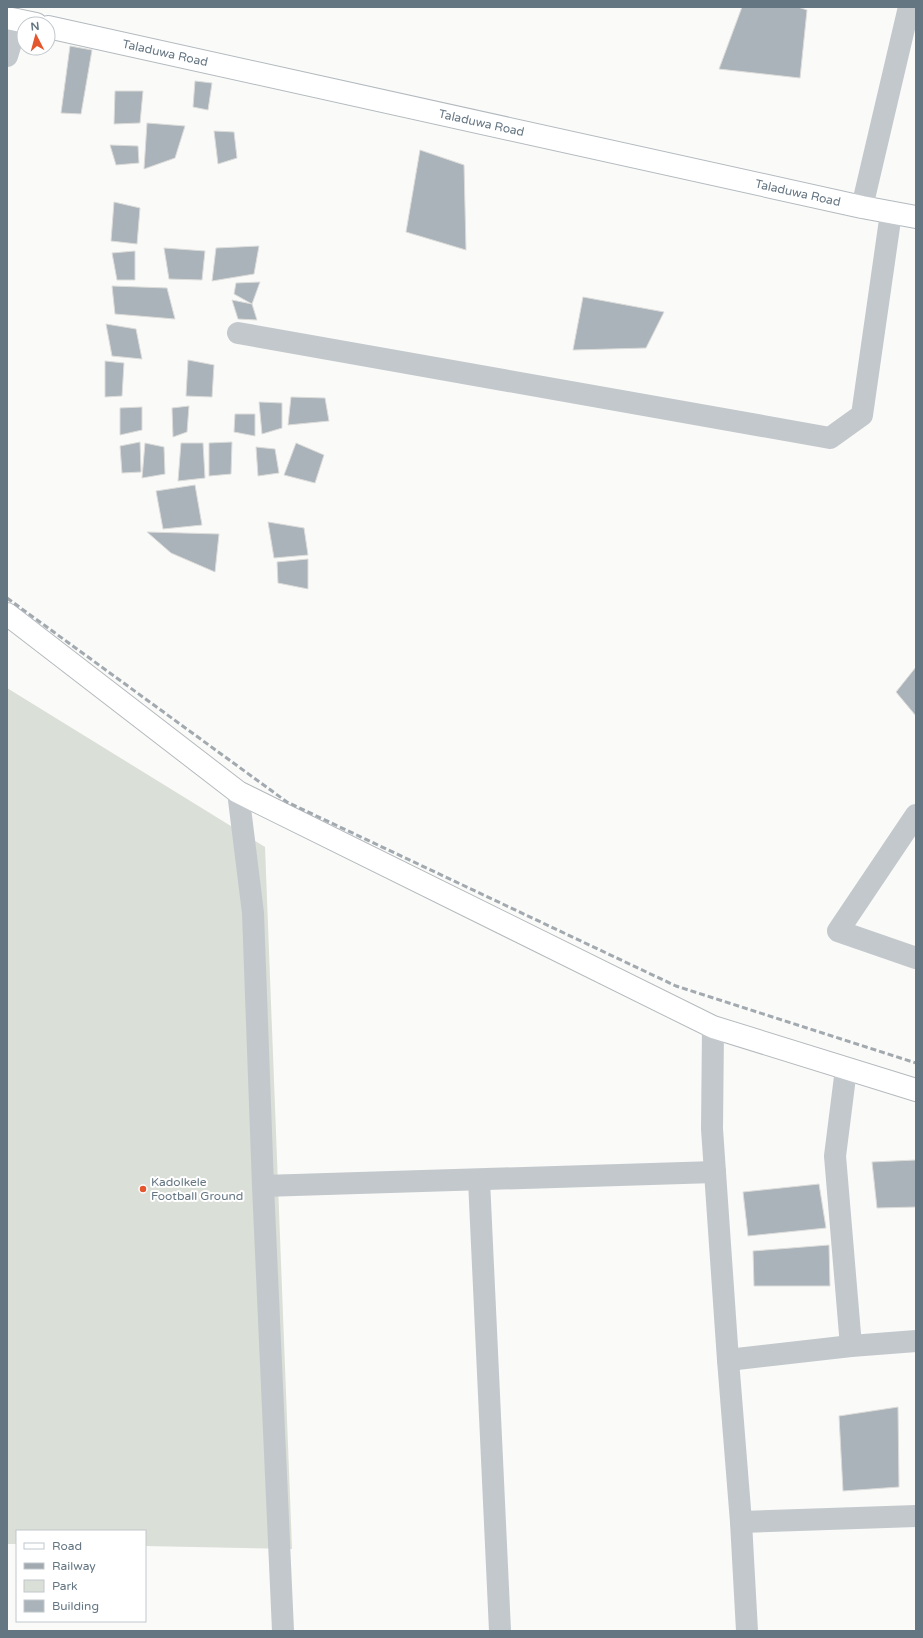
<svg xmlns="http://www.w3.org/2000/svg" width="923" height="1638" font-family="'Varela Round',sans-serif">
  <rect width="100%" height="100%" fill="#fafaf8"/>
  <polygon fill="#dadfd7" points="7,688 265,847 292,1549 145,1546 145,1531 17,1531 17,1544 7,1544"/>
  <g fill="#aab3b9" stroke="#dcdcda">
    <polygon points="742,7 798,7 807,10 800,78 719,69"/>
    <polygon points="70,46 92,50 81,114 61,113"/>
    <polygon points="195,81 212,83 208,110 193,107"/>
    <polygon points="115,91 143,91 140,123 114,124"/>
    <polygon points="147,123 185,126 175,158 144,169"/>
    <polygon points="214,131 234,132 237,158 218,164"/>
    <polygon points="110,145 138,146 139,163 116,165"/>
    <polygon points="420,150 464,165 466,250 406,232"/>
    <polygon points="114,202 140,208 137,244 111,241"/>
    <polygon points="259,246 254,274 212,281 216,248"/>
    <polygon points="164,248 205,251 202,280 169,279"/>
    <polygon points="135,251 135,280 117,280 112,253"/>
    <polygon points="260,282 252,304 234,294 236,283"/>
    <polygon points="112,286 167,288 175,319 115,314"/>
    <polygon points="583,297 664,312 646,348 573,350"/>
    <polygon points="232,300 252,304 257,320 238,319"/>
    <polygon points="106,324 136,329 142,359 112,356"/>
    <polygon points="188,360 214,365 212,397 186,396"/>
    <polygon points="105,361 124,363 122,396 105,397"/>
    <polygon points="291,397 325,398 329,421 288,425"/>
    <polygon points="259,402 282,403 282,428 262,434"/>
    <polygon points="189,406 187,432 173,437 172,408"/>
    <polygon points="142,407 142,430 120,435 120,408"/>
    <polygon points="235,414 255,414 255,436 234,432"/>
    <polygon points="140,442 141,472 122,473 120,446"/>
    <polygon points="232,442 231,474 209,476 209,443"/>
    <polygon points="145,443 164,447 165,474 142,478"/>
    <polygon points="181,443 203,443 205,478 178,481"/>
    <polygon points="296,443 324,455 315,483 284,475"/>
    <polygon points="256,447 275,449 279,473 258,476"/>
    <polygon points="195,485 202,525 163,529 156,491"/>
    <polygon points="268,522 304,528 308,555 274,558"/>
    <polygon points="147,532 219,534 215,572 171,553"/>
    <polygon points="308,559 308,589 278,583 277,562"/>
    <polygon points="916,667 916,716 896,692"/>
    <polygon points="916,1160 916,1207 877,1208 872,1162"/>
    <polygon points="819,1184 826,1228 748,1236 743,1192"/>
    <polygon points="829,1245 830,1286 754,1286 753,1251"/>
    <polygon points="898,1407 899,1487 843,1491 839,1416"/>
  </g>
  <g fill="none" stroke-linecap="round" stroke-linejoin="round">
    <defs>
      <g id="secondary">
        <polyline points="7,18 36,24"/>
        <path id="s1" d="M 48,27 L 862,207 L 916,217"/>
      </g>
      <polyline id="primary" points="7,614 238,792 713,1027 916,1090"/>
    </defs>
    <use href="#secondary" stroke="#b3babf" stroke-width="24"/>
    <use href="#primary" stroke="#b5babe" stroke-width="24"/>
    <g stroke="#c3c8cc" stroke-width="22">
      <polyline points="7,56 18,20"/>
      <polyline points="862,207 909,7"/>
      <polyline points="238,333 830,438 862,415 891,213"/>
      <polyline points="238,792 253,913 263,1186 283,1631"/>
      <polyline points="916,815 838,931 916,958"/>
      <polyline points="713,1027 712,1129 728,1360 741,1522 747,1631"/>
      <polyline points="846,1069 835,1156 851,1346"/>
      <polyline points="479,1180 500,1631"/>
      <polyline points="263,1186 715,1172"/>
      <polyline points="728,1360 851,1346 916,1341"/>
      <polyline points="741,1522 916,1516"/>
    </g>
    <use href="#secondary" stroke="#fff" stroke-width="22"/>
    <use href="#primary" stroke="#fff" stroke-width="22"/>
    <polyline stroke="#a2aab0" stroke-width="3" stroke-dasharray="6 3" stroke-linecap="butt" points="7,598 287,802 676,986 916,1063"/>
  </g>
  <circle fill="#e4572e" stroke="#fff" stroke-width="1.5" cx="143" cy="1189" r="4"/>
  <g text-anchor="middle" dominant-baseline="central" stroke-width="4" stroke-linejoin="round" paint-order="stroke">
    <g font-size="12" fill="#657683" stroke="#fff">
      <text stroke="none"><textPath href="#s1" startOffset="120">Taladuwa Road</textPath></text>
      <text stroke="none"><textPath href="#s1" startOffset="444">Taladuwa Road</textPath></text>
      <text stroke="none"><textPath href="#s1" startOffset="768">Taladuwa Road</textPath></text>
    </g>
    <g font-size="12" fill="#657683" stroke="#fff" text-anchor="start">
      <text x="151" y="1182">Kadolkele<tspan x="151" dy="14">Football Ground</tspan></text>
    </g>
  </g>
  <rect width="923" height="1638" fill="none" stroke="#657683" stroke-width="16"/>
  <rect x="16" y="1530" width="130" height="92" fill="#ffffff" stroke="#c1c8cd"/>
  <rect x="24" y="1543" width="20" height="6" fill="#ffffff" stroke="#c1c8cd"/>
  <text x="52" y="1550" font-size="12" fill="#657683">Road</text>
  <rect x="24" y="1563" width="20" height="6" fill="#a2aab0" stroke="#c1c8cd"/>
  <text x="52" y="1570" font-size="12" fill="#657683">Railway</text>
  <rect x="24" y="1580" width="20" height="12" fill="#dadfd7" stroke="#c1c8cd"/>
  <text x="52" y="1590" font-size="12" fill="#657683">Park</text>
  <rect x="24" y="1600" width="20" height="12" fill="#aab3b9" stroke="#c1c8cd"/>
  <text x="52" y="1610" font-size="12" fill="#657683">Building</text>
  <g transform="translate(36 36) rotate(354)"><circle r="19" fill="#ffffff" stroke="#c1c8cd"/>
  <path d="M0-3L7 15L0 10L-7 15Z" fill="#e4572e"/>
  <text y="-6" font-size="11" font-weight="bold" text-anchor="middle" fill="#657683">N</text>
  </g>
</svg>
